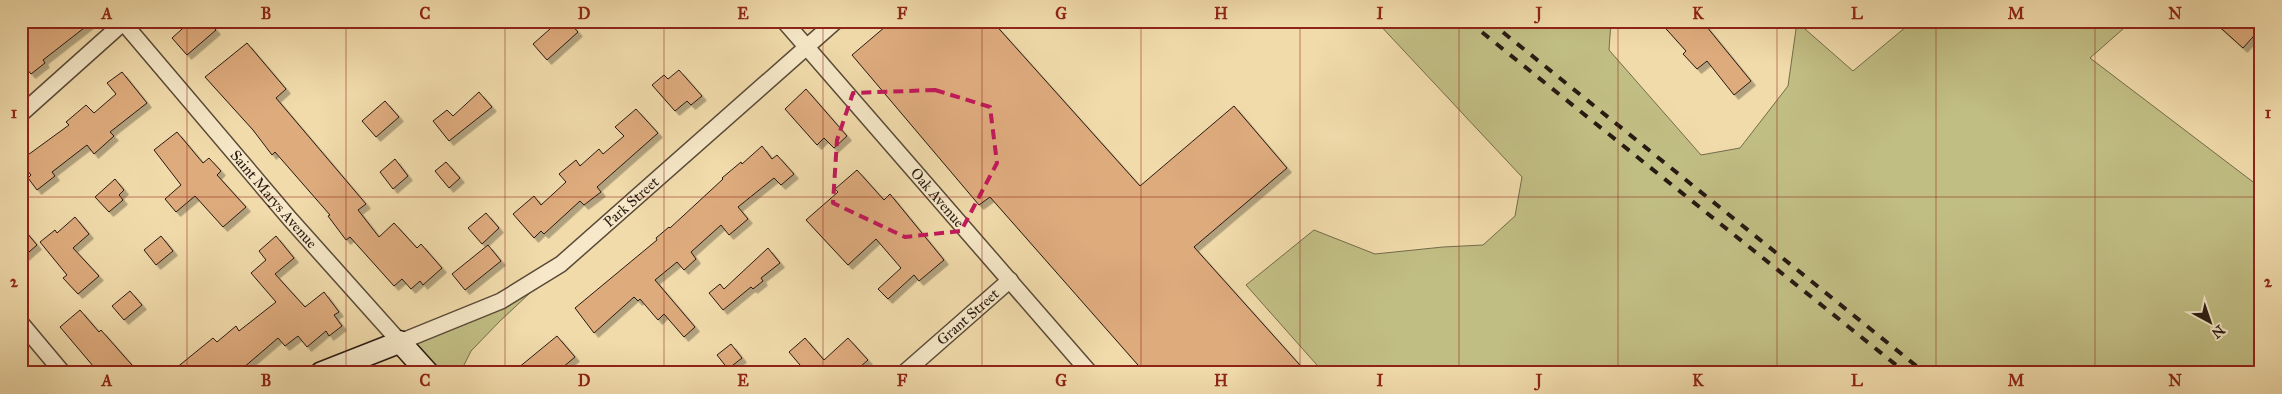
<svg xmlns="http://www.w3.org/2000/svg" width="2282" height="394" font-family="'IM FELL Great Primer',serif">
  <defs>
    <filter id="shadow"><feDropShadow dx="4.5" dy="4.5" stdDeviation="0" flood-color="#0004"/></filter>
  </defs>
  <rect width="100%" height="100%" fill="#f1dbab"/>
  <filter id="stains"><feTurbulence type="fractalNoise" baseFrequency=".004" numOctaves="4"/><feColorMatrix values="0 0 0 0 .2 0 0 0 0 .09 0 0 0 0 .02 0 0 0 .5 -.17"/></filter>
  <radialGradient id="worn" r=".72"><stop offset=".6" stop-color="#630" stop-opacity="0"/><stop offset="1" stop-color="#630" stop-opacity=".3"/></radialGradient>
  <g fill="#c1be84" stroke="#746c4b">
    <polygon points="1376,21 1611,21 1609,50 1701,155 1740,148 1788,86 1797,22 1853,71 1913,21 2132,21 2090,58 2261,188 2261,373 1324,373 1246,285 1314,230 1375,254 1443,247 1483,245 1515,216 1522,177"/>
    <polygon points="561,264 500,321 471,351 460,373 428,373 400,342"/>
  </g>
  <g fill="#deab7d" stroke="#281a12" filter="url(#shadow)">
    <polygon points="28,21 93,21 43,60 45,63 31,74 21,62 21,27"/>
    <polygon points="191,21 208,21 216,30 187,55 172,38"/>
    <polygon points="559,21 568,21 578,32 547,60 533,44"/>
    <polygon points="892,21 992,21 1140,186 1234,106 1287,168 1194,247 1307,373 1145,373 990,197 979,205 852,55"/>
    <polygon points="1659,21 1702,21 1751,81 1734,95 1707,61 1697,69 1683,54 1686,51"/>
    <polygon points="2213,21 2261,21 2261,28 2243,48"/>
    <polygon points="247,43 286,89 276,98 366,204 358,210 379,237 394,223 417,248 421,244 442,268 423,285 420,281 411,289 402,279 394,286 350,237 346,240 328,216 330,215 275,152 272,155 253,130 205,77"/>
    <polygon points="679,70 702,96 691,105 687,101 675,111 652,85 664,75 668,79"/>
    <polygon points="122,72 147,103 110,132 114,136 94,154 87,145 52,172 55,176 37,190 28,178 31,175 21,163 21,160 69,125 66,122 86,105 94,113 116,94 107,83"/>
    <polygon points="806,89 847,136 834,148 824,138 817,145 785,109"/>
    <polygon points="479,92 492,107 449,141 433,121 447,110 453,116"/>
    <polygon points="385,101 399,117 376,137 362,121"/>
    <polygon points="636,109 658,133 597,187 601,192 584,205 580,201 544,234 541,231 534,238 513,214 534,196 541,205 566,182 559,174 576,160 580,166 599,149 603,154 624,136 615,127"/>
    <polygon points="177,132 203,163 209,158 221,171 217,175 246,207 223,227 195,196 176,212 165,199 181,185 154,150"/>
    <polygon points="762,146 772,159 777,155 794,174 781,185 774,178 738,207 748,219 729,235 721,225 691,252 696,259 684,270 677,262 655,280 695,327 684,337 664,314 658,320 640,299 638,301 634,297 594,333 575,308 657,240 656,238 669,227 670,228 723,179 722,178 741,162 742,164"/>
    <polygon points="395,159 408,176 393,189 380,172"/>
    <polygon points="446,162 460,178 449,188 435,171"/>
    <polygon points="857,170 884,200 890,194 944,260 919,281 914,275 888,299 878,289 901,268 876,239 848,265 806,220 838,192 835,189"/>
    <polygon points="115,179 124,190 119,195 123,200 109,212 95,197"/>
    <polygon points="486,213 499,228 482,244 468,228"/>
    <polygon points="75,217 89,234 73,248 99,276 78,294 63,278 67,275 40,242 55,230 57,233"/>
    <polygon points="21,226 37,245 21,259"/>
    <polygon points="161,236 173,251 156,265 144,250"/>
    <polygon points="276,236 294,258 275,274 305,307 324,292 339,312 334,315 342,326 329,336 326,331 307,347 298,336 285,346 278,338 243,368 242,366 233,373 170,373 213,338 217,342 236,326 239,331 276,302 251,273 266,260 259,251"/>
    <polygon points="488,245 501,261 465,290 452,274"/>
    <polygon points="768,248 780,263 761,278 763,281 753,289 751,287 723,310 709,293 720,284 724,289"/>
    <polygon points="130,291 142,305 124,320 112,306"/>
    <polygon points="80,310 99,332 101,330 139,373 99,373 60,327"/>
    <polygon points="557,336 575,357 556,373 512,373"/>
    <polygon points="805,338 824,360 848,338 868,360 853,373 791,373 800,365 789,352"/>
    <polygon points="731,344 742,358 728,369 717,355"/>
  </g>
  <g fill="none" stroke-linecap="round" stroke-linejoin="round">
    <defs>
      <g id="minor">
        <path id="s1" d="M 122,21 L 290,219 L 400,342 L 501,301 L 561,264 L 836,21"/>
        <path id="s2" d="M 784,21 L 1090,373"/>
        <polyline points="21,114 125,21"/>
        <polyline points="21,323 63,373"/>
        <path id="s3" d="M 904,373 L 1010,280"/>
      </g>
      <polyline id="secondary" points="321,373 400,342 428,373"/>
    </defs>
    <use href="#minor" stroke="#5a4a38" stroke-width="18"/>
    <use href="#secondary" stroke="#281a12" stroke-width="24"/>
    <use href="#minor" stroke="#f6e8c8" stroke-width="15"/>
    <use href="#secondary" stroke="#f6e8c8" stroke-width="21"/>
    <g stroke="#281a12" stroke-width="4" stroke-dasharray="9 9" stroke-linecap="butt">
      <polyline points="1468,21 1906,373"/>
      <polyline points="1489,21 1925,373"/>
    </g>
  </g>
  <path fill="none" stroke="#c2185b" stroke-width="4" stroke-dasharray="10 6" stroke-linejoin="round" d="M 935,90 L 990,107 L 997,163 L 961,231 L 905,237 L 833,203 L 837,140 L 853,93 Z"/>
  <path fill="none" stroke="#8f2418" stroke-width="1" stroke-opacity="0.55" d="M 187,21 L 187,373M 346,21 L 346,373M 505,21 L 505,373M 664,21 L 664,373M 823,21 L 823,373M 982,21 L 982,373M 1141,21 L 1141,373M 1300,21 L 1300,373M 1459,21 L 1459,373M 1618,21 L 1618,373M 1777,21 L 1777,373M 1936,21 L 1936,373M 2095,21 L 2095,373M 21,197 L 2261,197"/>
  <g text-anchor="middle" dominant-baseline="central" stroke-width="5" stroke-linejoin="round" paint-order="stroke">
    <g font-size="15" fill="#281a12" stroke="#f6e8c8">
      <text stroke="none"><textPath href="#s2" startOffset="234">Oak Avenue</textPath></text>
      <text stroke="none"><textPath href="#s1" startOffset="234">Saint Marys Avenue</textPath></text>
      <text stroke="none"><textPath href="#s1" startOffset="698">Park Street</textPath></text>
      <text stroke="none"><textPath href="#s3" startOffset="85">Grant Street</textPath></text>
    </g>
  </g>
  <rect width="2282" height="394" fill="none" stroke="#f1dbab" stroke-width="55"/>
  <g transform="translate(2210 322) rotate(140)" stroke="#f6e8c8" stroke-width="4" paint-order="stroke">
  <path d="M0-4L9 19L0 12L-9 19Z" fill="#281a12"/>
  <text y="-8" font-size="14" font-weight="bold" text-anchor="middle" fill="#281a12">N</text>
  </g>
  <rect x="28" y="28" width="2226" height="338" fill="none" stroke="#8f2418" stroke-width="2"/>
  <g font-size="16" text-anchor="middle" font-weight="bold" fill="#8f2418">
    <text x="107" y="19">A</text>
    <text x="266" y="19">B</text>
    <text x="425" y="19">C</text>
    <text x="584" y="19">D</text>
    <text x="743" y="19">E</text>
    <text x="902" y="19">F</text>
    <text x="1061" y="19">G</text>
    <text x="1221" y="19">H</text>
    <text x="1380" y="19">I</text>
    <text x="1539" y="19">J</text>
    <text x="1698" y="19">K</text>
    <text x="1857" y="19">L</text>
    <text x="2016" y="19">M</text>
    <text x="2175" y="19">N</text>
    <text x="14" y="118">1</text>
    <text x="2268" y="118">1</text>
    <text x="14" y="287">2</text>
    <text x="2268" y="287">2</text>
    <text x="107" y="386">A</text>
    <text x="266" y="386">B</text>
    <text x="425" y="386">C</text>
    <text x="584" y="386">D</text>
    <text x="743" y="386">E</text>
    <text x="902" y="386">F</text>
    <text x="1061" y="386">G</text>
    <text x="1221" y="386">H</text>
    <text x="1380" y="386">I</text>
    <text x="1539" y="386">J</text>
    <text x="1698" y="386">K</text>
    <text x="1857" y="386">L</text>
    <text x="2016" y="386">M</text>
    <text x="2175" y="386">N</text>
  </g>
  <rect width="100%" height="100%" filter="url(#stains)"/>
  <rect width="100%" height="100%" fill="url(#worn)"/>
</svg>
